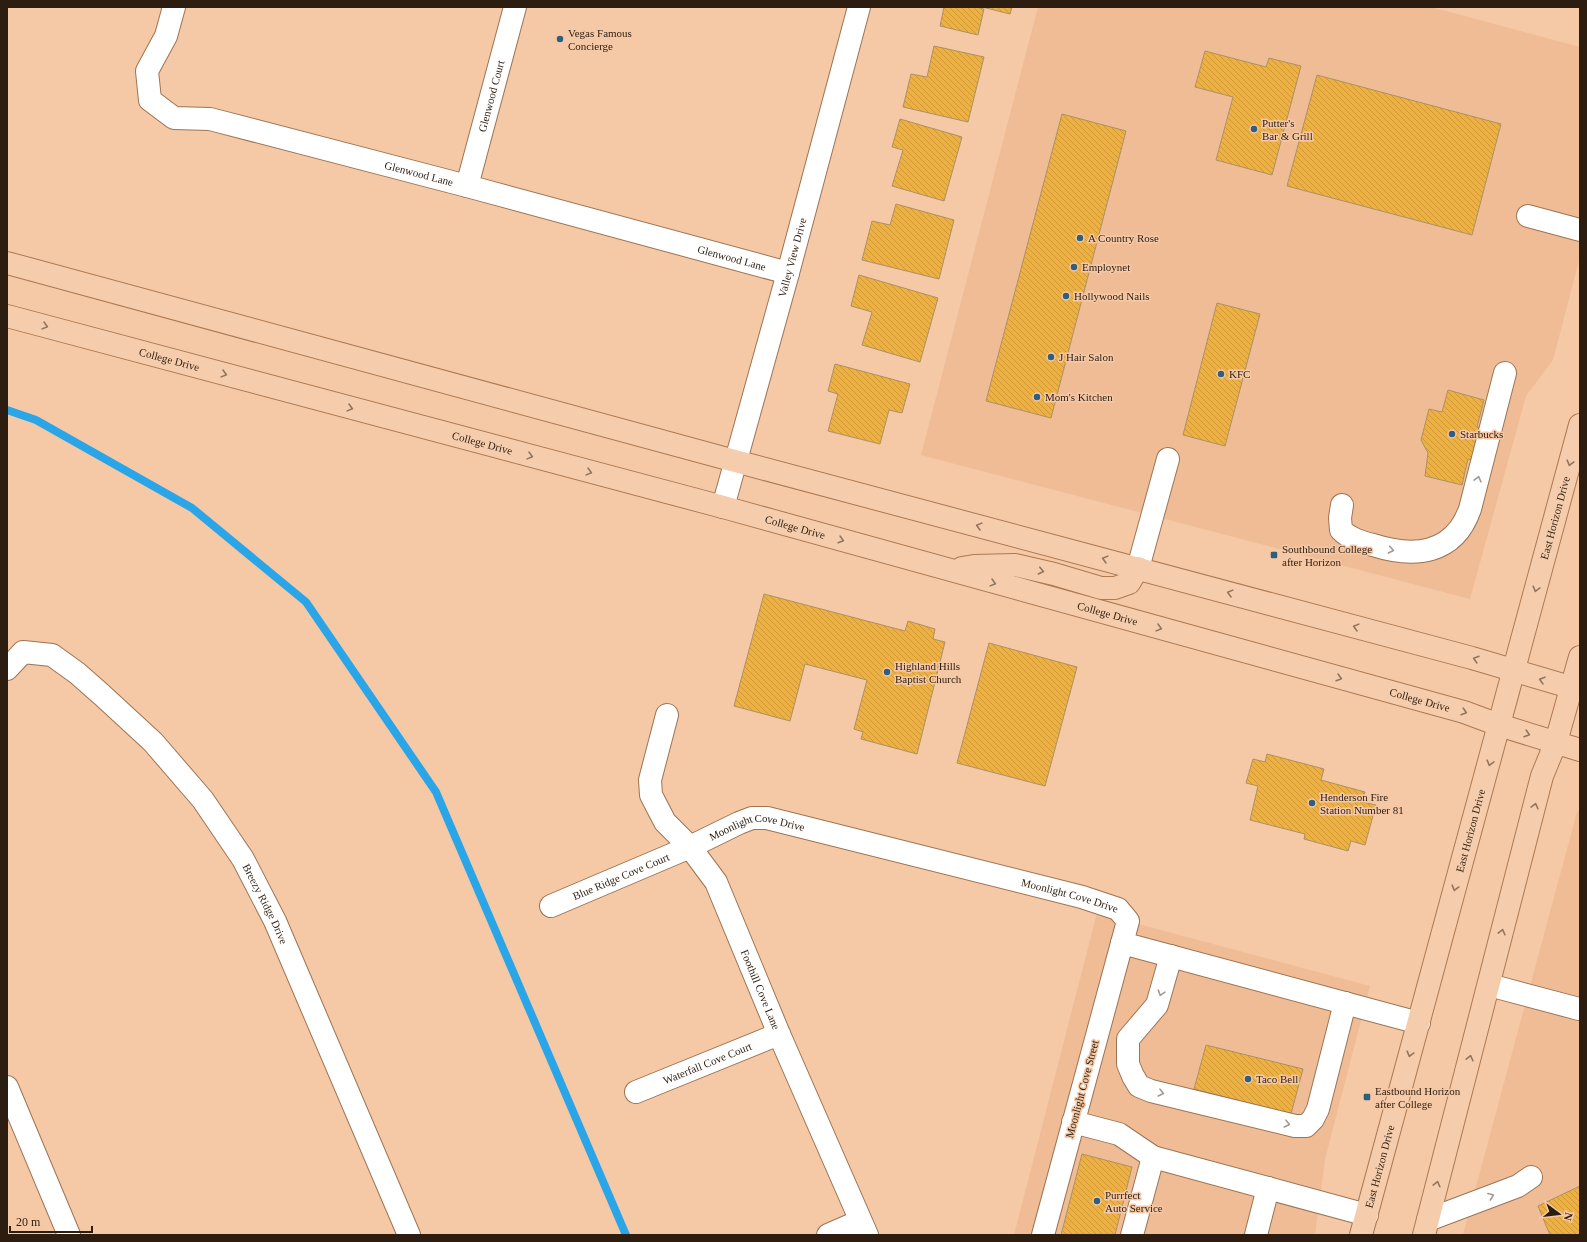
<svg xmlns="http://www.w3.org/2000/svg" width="1587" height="1242" font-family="'Times New Roman',serif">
  <defs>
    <pattern id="building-back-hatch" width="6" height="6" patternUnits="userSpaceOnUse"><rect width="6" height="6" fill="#eeb141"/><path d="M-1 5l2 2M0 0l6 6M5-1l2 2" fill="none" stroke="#cc9838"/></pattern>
  </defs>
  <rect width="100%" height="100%" fill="#f5c8a6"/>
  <g fill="#efbc95">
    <polygon points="1038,7 1431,7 1580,47 1580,257 1553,360 1526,396 1470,599 921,455"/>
    <polygon points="1580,810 1580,1235 1463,1235 1577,812"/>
    <polygon points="1097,913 1370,986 1325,1159 1315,1235 1014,1235"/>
  </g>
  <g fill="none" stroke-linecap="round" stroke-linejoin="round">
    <polyline stroke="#2aa5e8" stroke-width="8" points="7,410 36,420 192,508 306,602 436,792 626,1235"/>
  </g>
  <g fill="url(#building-back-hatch)" stroke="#ac9165">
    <polygon points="944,7 976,7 984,9 978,35 940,26"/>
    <polygon points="982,7 1012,7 1010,14"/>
    <polygon points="934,46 984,57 968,122 903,107 911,74 927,77"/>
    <polygon points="1205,51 1266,67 1269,58 1301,66 1272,175 1216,160 1233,97 1195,87"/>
    <polygon points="1317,75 1501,124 1472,235 1287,186"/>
    <polygon points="1062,114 1126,131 1051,418 986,401"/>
    <polygon points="900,119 962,137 944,201 892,186 903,150 892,147"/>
    <polygon points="896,204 954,220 939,279 862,260 872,221 890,225"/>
    <polygon points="859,275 938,298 920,362 862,345 872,312 851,306"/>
    <polygon points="1217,303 1260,314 1225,446 1183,435"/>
    <polygon points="835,364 910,384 902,413 889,410 880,444 828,431 838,394 828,391"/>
    <polygon points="1448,390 1484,400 1477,427 1482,429 1474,460 1468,459 1462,485 1425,476 1428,453 1421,440 1429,409 1442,412"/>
    <polygon points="764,594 905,631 908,621 935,629 933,639 945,642 917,754 861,739 863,732 854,729 867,680 805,664 790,721 734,706"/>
    <polygon points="989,643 1077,667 1045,786 957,763"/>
    <polygon points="1267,754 1324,769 1321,780 1365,792 1362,802 1376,805 1365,845 1351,841 1348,851 1304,839 1305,834 1250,820 1258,786 1246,783 1253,759 1265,762"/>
    <polygon points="1206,1045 1303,1069 1291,1114 1194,1089"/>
    <polygon points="1082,1154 1132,1167 1115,1235 1061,1235"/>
    <polygon points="1580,1186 1580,1235 1550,1235 1538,1206"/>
  </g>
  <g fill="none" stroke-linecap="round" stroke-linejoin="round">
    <defs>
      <g id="minor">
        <path id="s1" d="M 174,7 L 166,36 L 147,71 L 150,100 L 174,118 L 210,119 L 467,186 L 788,273"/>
        <path id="s2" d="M 467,186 L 515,7"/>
        <polyline points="1528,216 1580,230"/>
        <path d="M 1342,505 L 1340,518 L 1341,530 C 1350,539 1361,542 1373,545 C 1414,558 1454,555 1470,509 L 1505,373"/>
        <path id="s3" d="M 723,507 L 788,273 L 859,7"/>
        <polyline points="1138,568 1168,459"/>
        <path id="s4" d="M 7,669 L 23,652 L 52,655 L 77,673 L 102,695 L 153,742 L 203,800 L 243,859 L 275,921 L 409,1235"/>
        <path id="s5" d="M 667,715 L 650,780 L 651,795 L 665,822 L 690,847 L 716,882 L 779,1034 L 867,1235"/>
        <path id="s6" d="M 551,906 L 690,847 L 739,823 L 752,818 L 767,818 L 1082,897 L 1118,909 L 1128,921 L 1043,1235"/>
        <polyline points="1122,943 1419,1023"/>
        <polyline points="1171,956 1157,1005 1128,1039 1128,1064 1133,1076 1139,1086 1151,1091 1295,1126 1306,1126 1313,1119 1318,1109 1345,1003"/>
        <polyline points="1489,985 1579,1009"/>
        <polyline points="7,1087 69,1235"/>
        <path id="s7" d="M 636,1092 L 779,1034"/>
        <polyline points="1073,1122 1119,1134 1153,1157 1367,1215"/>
        <polyline points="1428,1220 1518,1186 1531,1177"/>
        <polyline points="828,1235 860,1221"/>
        <polyline points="1132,1235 1153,1157"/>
        <polyline points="1256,1235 1268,1188"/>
      </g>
      <g id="major">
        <polyline points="7,263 735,461 1472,658 1580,690"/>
        <path id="s8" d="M 7,316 L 723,507 L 1464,712 L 1499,725 L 1580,750"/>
        <polyline points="962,568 974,566 1015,565 1054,574 1101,588 1115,588 1129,583 1138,568"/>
        <path id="s9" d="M 1361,1235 L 1580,425"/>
        <polyline points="1424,1235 1542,776 1556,742 1580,657"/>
      </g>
    </defs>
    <use href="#minor" stroke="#9c7454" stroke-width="24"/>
    <use href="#major" stroke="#ac7951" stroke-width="24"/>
    <use href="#minor" stroke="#fff" stroke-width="22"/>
    <use href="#major" stroke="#f6cdac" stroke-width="22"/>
  </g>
  <defs><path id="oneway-chevron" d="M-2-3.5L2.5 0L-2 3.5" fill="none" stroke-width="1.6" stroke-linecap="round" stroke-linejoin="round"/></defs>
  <g stroke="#92755e">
    <use href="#oneway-chevron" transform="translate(45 326) rotate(15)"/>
    <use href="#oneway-chevron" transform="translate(224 374) rotate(15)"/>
    <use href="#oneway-chevron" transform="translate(350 408) rotate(15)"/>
    <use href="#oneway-chevron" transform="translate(530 456) rotate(15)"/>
    <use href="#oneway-chevron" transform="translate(1570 463) rotate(105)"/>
    <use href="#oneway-chevron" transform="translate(589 472) rotate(15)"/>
    <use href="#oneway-chevron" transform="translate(979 526) rotate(-165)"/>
    <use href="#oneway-chevron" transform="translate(841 540) rotate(16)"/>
    <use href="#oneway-chevron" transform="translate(1105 559) rotate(-165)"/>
    <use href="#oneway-chevron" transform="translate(1041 571) rotate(13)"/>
    <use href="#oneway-chevron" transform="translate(993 583) rotate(15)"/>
    <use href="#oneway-chevron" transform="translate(1536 589) rotate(105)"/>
    <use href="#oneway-chevron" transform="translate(1230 593) rotate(-165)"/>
    <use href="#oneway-chevron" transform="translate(1356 627) rotate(-165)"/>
    <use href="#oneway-chevron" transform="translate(1159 628) rotate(15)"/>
    <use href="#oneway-chevron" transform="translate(1476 659) rotate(-163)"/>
    <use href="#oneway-chevron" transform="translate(1339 678) rotate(16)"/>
    <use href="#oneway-chevron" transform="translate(1542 680) rotate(-164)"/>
    <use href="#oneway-chevron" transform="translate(1464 712) rotate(18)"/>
    <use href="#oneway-chevron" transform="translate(1527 734) rotate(17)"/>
    <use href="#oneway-chevron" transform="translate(1490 763) rotate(105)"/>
    <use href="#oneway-chevron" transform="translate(1535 806) rotate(-76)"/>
    <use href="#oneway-chevron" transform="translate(1455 888) rotate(105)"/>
    <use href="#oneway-chevron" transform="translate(1502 932) rotate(-76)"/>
    <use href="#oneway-chevron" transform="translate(1410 1054) rotate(105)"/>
    <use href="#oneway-chevron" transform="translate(1470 1058) rotate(-76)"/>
    <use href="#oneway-chevron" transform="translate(1437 1184) rotate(-76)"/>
  </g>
  <g stroke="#a09993">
    <use href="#oneway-chevron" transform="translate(1478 479) rotate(-76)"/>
    <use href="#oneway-chevron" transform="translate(1391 550) rotate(11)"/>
    <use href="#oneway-chevron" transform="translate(1161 993) rotate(108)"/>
    <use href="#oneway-chevron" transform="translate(1161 1093) rotate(14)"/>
    <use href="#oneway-chevron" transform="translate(1287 1124) rotate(14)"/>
    <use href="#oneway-chevron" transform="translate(1491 1196) rotate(-21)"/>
  </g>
  <g fill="#305f7e" stroke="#f5c8a6" stroke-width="1.5">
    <circle cx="560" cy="39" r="4"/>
    <circle cx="1254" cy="129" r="4"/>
    <circle cx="1080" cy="238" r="4"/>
    <circle cx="1074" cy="267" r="4"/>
    <circle cx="1066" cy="296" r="4"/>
    <circle cx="1051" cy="357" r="4"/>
    <circle cx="1221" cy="374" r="4"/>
    <circle cx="1037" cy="397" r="4"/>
    <circle cx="1452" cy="434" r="4"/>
    <rect x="1270" y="551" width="8" height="8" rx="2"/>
    <circle cx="887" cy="672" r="4"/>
    <circle cx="1312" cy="803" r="4"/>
    <circle cx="1248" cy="1079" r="4"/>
    <rect x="1363" y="1093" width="8" height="8" rx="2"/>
    <circle cx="1097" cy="1201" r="4"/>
  </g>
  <g text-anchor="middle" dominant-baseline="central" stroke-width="3" stroke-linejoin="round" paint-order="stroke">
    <g font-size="11" fill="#2d1d10" stroke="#f5c8a6" text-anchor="start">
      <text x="568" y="33">Vegas Famous<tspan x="568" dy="13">Concierge</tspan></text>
      <text x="1262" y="123">Putter's<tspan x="1262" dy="13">Bar &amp; Grill</tspan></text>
      <text x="1088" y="238">A Country Rose</text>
      <text x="1082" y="267">Employnet</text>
      <text x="1074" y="296">Hollywood Nails</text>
      <text x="1059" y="357">J Hair Salon</text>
      <text x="1229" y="374">KFC</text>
      <text x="1045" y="397">Mom's Kitchen</text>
      <text x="1460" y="434">Starbucks</text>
      <text x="1282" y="549">Southbound College<tspan x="1282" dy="13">after Horizon</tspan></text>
      <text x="895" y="666">Highland Hills<tspan x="895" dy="13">Baptist Church</tspan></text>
      <text x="1320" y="797">Henderson Fire<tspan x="1320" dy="13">Station Number 81</tspan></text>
      <text x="1256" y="1079">Taco Bell</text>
      <text x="1375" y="1091">Eastbound Horizon<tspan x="1375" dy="13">after College</tspan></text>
      <text x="1105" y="1195">Purrfect<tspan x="1105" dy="13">Auto Service</tspan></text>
    </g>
    <g font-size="11" fill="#2d1d10" stroke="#f5c8a6">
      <text stroke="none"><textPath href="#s2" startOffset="93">Glenwood Court</textPath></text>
      <text stroke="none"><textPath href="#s1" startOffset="381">Glenwood Lane</textPath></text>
      <text stroke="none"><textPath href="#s3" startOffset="259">Valley View Drive</textPath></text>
      <text stroke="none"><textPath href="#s1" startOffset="705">Glenwood Lane</textPath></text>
      <text stroke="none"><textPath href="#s8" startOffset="168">College Drive</textPath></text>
      <text stroke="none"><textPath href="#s8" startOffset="492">College Drive</textPath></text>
      <text stroke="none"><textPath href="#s9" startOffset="743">East Horizon Drive</textPath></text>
      <text stroke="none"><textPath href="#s8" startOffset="816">College Drive</textPath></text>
      <text stroke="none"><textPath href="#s8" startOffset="1140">College Drive</textPath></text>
      <text stroke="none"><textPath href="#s8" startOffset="1464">College Drive</textPath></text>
      <text stroke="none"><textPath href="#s9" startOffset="419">East Horizon Drive</textPath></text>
      <text stroke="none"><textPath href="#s6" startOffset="223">Moonlight Cove Drive</textPath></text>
      <text stroke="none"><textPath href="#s6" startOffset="76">Blue Ridge Cove Court</textPath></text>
      <text stroke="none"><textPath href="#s6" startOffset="547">Moonlight Cove Drive</textPath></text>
      <text stroke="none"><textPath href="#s4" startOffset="384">Breezy Ridge Drive</textPath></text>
      <text stroke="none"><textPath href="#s5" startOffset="308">Foothill Cove Lane</textPath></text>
      <text stroke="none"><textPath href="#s7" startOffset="77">Waterfall Cove Court</textPath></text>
      <text transform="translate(1082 1089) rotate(-75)">Moonlight Cove Street</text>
      <text stroke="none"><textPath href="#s9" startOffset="71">East Horizon Drive</textPath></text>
    </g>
  </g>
  <rect width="1587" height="1242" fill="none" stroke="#2d1d10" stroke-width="16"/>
  <g transform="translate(1559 1214) rotate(105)" stroke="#f5c8a6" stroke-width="3" paint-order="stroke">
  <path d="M0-3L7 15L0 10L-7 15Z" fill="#2d1d10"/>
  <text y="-6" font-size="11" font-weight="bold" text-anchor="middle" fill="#2d1d10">N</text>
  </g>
  <path d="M10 1226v6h82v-6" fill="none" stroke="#2d1d10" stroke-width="2"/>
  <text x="16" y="1226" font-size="12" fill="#2d1d10" stroke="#f5c8a6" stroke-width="3" paint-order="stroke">20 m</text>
</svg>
